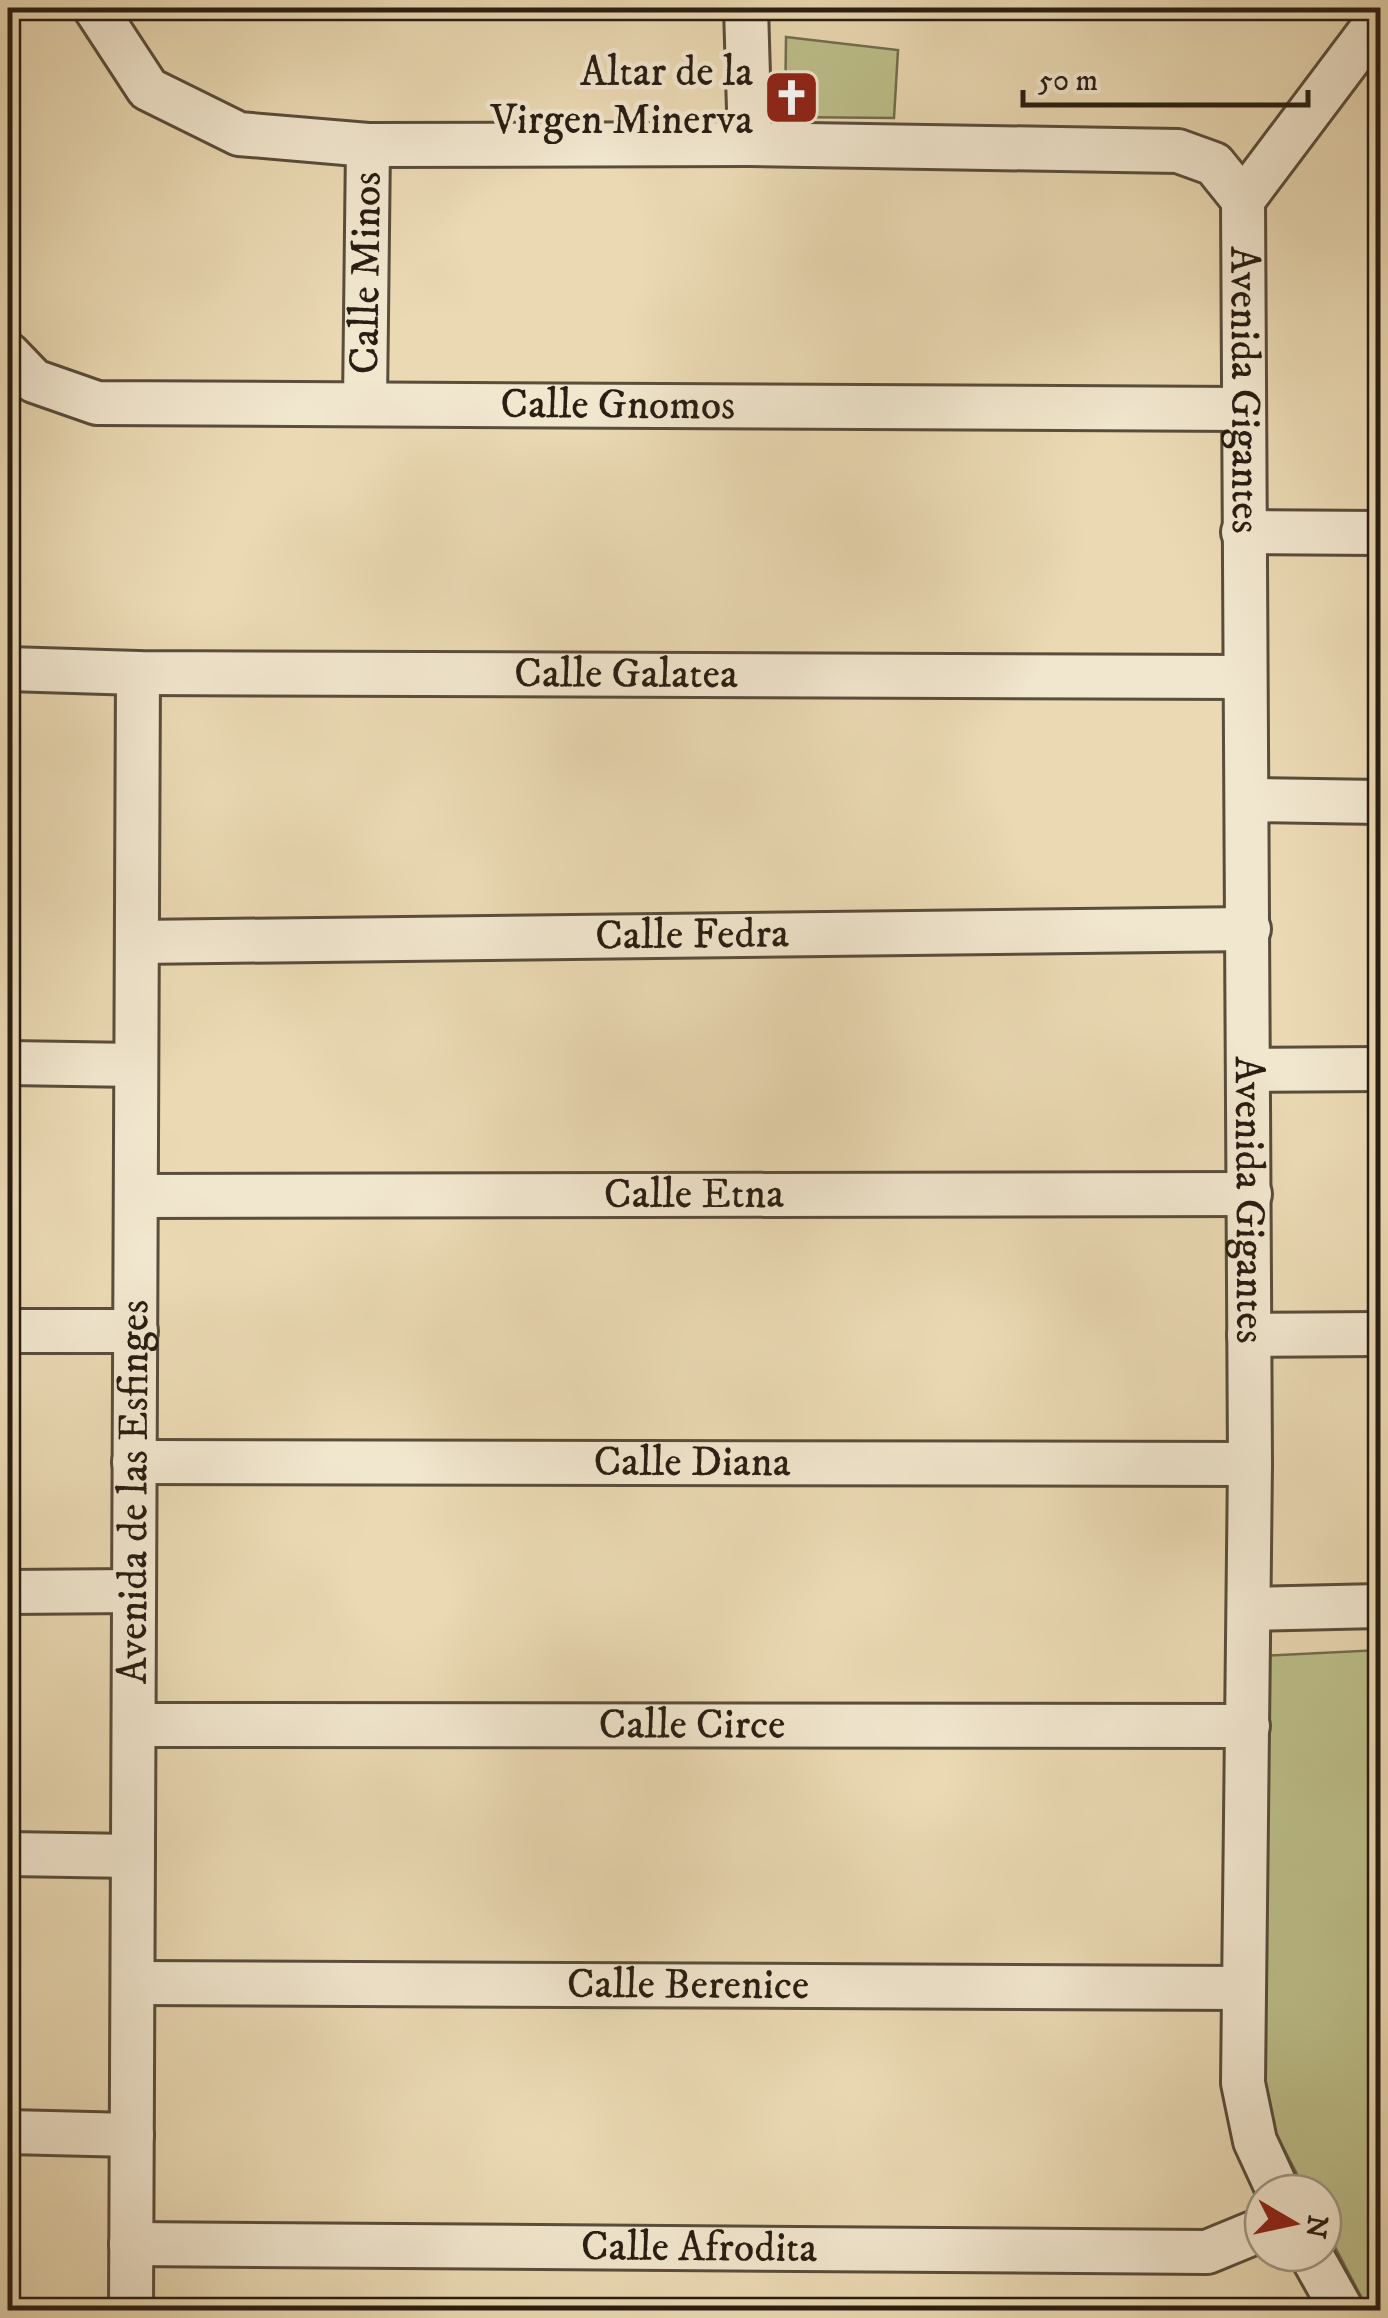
<svg xmlns="http://www.w3.org/2000/svg" width="1388" height="2318" font-family="'IM FELL DW Pica',serif">
  <rect width="100%" height="100%" fill="#ead9b3"/>
  <filter id="stains"><feTurbulence type="fractalNoise" baseFrequency=".002" numOctaves="4"/><feColorMatrix values="0 0 0 0 .2 0 0 0 0 .09 0 0 0 0 .02 0 0 0 .5 -.17"/></filter>
  <radialGradient id="worn" r=".72"><stop offset=".6" stop-color="#630" stop-opacity="0"/><stop offset="1" stop-color="#630" stop-opacity=".3"/></radialGradient>
  <g fill="#bcbe89" stroke="#726e4e" stroke-width="2.5">
    <polygon points="786,37 898,50 894,118 785,117"/>
    <polygon points="1380,1650 1380,2310 1368,2310 1323,2224 1323,2193 1307,2193 1252,2088 1259,1656"/>
  </g>
  <g fill="none" stroke-linecap="round" stroke-linejoin="round">
    <defs>
      <g id="minor">
        <polyline points="95,8 148,89 239,134 368,145 750,144 1178,151 1214,164 1243,200"/>
        <polyline points="746,8 750,144"/>
        <path id="s1" d="M 1243,200 L 1250,1464 L 1243,2083 L 1255,2141 L 1279,2193"/>
        <polyline points="1243,200 1380,18"/>
        <path id="s2" d="M 8,354 L 34,381 L 97,403 L 1243,409"/>
        <path id="s3" d="M 365,403 L 368,145"/>
        <polyline points="1243,532 1380,533"/>
        <path id="s4" d="M 8,669 L 138,673 L 1245,677"/>
        <polyline points="1247,800 1380,802"/>
        <path id="s5" d="M 137,942 L 1249,929"/>
        <polyline points="8,1063 136,1065"/>
        <polyline points="1250,1070 1380,1069"/>
        <path id="s6" d="M 136,1196 L 1250,1194"/>
        <polyline points="8,1331 136,1331"/>
        <polyline points="1249,1335 1380,1334"/>
        <path id="s7" d="M 134,1462 L 1250,1464"/>
        <polyline points="8,1592 134,1591"/>
        <polyline points="1249,1609 1380,1606"/>
        <path id="s8" d="M 134,1725 L 1248,1726"/>
        <polyline points="8,1854 133,1856"/>
        <path id="s9" d="M 133,1983 L 1244,1988"/>
        <polyline points="8,2132 132,2135"/>
        <path id="s10" d="M 131,2244 L 1207,2252 L 1263,2229"/>
        <polyline points="1310,2253 1342,2310"/>
        <path id="s11" d="M 131,2310 L 138,673"/>
      </g>
    </defs>
    <use href="#minor" stroke="#594d3b" stroke-width="48"/>
    <use href="#minor" stroke="#f1e6ce" stroke-width="42"/>
  </g>
  <defs>
    <symbol id="church-square" viewBox="-11 -11 22 22"><rect x="-9" y="-9" width="18" height="18" rx="4" fill="#8f2418" stroke="#f1e6ce"/><path d="M-1.2-6h2.4v3.5h3.3v2.4h-3.3V6h-2.4V-.1h-3.3v-2.4h3.3Z" fill="#fff"/></symbol>
  </defs>
  <g fill-rule="evenodd">
    <use href="#church-square" x="760" y="66" width="63" height="63"/>
  </g>
  <g text-anchor="middle" dominant-baseline="central" stroke-width="9" stroke-linejoin="round" paint-order="stroke">
    <g font-size="42" fill="#291e13" stroke="#f1e6ce" text-anchor="end">
      <text x="753" y="73">Altar de la<tspan x="753" dy="48">Virgen Minerva</tspan></text>
    </g>
    <g font-size="42" fill="#291e13" stroke="#f1e6ce">
      <text stroke="none"><textPath href="#s3" startOffset="130">Calle Minos</textPath></text>
      <text stroke="none"><textPath href="#s1" startOffset="190">Avenida Gigantes</textPath></text>
      <text stroke="none"><textPath href="#s2" startOffset="625">Calle Gnomos</textPath></text>
      <text stroke="none"><textPath href="#s4" startOffset="618">Calle Galatea</textPath></text>
      <text stroke="none"><textPath href="#s5" startOffset="555">Calle Fedra</textPath></text>
      <text stroke="none"><textPath href="#s6" startOffset="558">Calle Etna</textPath></text>
      <text stroke="none"><textPath href="#s1" startOffset="1000">Avenida Gigantes</textPath></text>
      <text stroke="none"><textPath href="#s7" startOffset="558">Calle Diana</textPath></text>
      <text stroke="none"><textPath href="#s11" startOffset="818">Avenida de las Esfinges</textPath></text>
      <text stroke="none"><textPath href="#s8" startOffset="558">Calle Circe</textPath></text>
      <text stroke="none"><textPath href="#s9" startOffset="555">Calle Berenice</textPath></text>
      <text stroke="none"><textPath href="#s10" startOffset="568">Calle Afrodita</textPath></text>
    </g>
  </g>
  <rect width="1388" height="2318" fill="none" stroke="#ead9b3" stroke-width="40"/>
  <rect x="10" y="10" width="1368" height="2298" fill="none" stroke="#291e13" stroke-width="5"/>
  <rect x="20" y="20" width="1348" height="2278" fill="none" stroke="#291e13" stroke-width="2.5"/>
  <g transform="translate(1293 2223) rotate(99)"><circle r="48" fill="#f1e6ce" stroke="#a19683" stroke-width="2.5"/>
  <path d="M0-8L18 38L0 25L-18 38Z" fill="#8f2418"/>
  <text y="-15" font-size="28" font-weight="bold" text-anchor="middle" fill="#291e13">N</text>
  </g>
  <path d="M1023 90v15h285v-15" fill="none" stroke="#291e13" stroke-width="5"/>
  <text x="1038" y="90" font-size="30" fill="#291e13" stroke="#f1e6ce" stroke-width="8" paint-order="stroke">50 m</text>
  <rect width="100%" height="100%" filter="url(#stains)"/>
  <rect width="100%" height="100%" fill="url(#worn)"/>
</svg>
